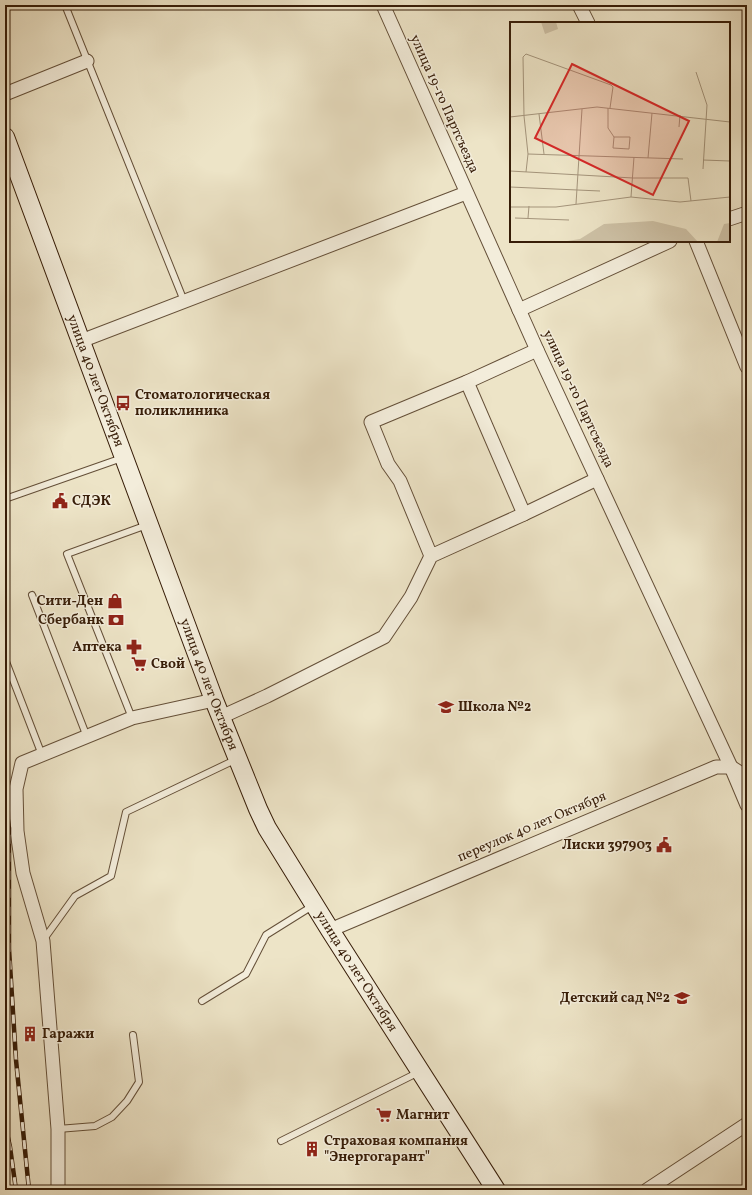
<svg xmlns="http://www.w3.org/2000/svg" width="752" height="1195" font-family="Vollkorn,serif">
  <rect width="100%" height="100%" fill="#ede4c7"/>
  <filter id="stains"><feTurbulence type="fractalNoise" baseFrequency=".005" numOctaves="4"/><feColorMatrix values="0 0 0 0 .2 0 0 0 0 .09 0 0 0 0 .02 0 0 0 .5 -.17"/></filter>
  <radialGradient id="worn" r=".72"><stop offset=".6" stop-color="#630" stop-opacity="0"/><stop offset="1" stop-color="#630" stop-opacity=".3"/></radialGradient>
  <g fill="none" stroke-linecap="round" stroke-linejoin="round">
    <defs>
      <g id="lane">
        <polyline points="65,5 184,301"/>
        <polyline points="5,499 122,458"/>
        <polyline points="32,595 87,737"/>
        <polyline points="5,659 42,755"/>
        <polyline points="132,718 67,554 147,525"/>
        <polyline points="44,939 75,896 111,876 126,812 237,759"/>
        <polyline points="202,1001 246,974 266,935 314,905"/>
        <polyline points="58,1129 95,1126 112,1117 127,1101 139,1082 133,1035"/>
        <polyline points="281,1141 419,1072"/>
      </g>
      <g id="street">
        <polyline points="383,5 537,350 731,767 747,805"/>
        <polyline points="579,5 588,23"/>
        <polyline points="5,94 87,61"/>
        <polyline points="729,219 747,213"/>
        <polyline points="696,241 747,367"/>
        <polyline points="519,310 670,241"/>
        <polyline points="81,341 466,193"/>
        <polyline points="467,382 537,350"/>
        <polyline points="524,514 597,479"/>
        <polyline points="221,717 267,696 384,637 411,597 431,556 524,514 467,382 371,422 388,464 400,481 431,556"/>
        <polyline points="330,930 716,767 731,767 745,776 747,775"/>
        <polyline points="58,1190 58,1129 43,941 23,873 17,831 16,789 22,763 132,718 214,700"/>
        <polyline points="647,1190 747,1124"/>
      </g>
      <g id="secondary">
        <path id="s1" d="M 5,137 L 214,700 L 258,809 L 267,828 L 330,930 L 496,1190"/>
      </g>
    </defs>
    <use href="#lane" stroke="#644f38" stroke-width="8"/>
    <use href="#street" stroke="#644f38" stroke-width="15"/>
    <use href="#secondary" stroke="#371d08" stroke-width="20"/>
    <use href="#lane" stroke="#f3eddb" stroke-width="6"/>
    <use href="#street" stroke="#f3eddb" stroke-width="13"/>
    <use href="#secondary" stroke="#f3eddb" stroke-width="18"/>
    <defs>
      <g id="rail">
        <polyline points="5,799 9,828 9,949 16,1060 29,1190"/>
        <polyline points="5,1124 10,1147 16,1190"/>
      </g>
    </defs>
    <use href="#rail" stroke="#371d08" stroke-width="4.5"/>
    <use href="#rail" stroke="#f3eddb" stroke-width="3" stroke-dasharray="9" stroke-linecap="butt"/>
  </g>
  <defs>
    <symbol id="bus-bare" viewBox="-9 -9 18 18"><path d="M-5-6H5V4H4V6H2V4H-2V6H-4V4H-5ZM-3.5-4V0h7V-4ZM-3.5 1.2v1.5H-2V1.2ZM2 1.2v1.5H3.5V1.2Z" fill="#8f2418" stroke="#f3eddb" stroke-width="2.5" paint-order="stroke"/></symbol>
    <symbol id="civic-bare" viewBox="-9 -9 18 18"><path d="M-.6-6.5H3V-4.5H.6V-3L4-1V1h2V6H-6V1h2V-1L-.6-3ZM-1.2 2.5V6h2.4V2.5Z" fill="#8f2418" stroke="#f3eddb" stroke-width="2.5" paint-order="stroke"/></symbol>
    <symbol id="shop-bare" viewBox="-9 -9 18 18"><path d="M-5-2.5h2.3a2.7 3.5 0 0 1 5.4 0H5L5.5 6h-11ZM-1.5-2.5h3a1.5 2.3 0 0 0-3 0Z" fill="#8f2418" stroke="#f3eddb" stroke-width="2.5" paint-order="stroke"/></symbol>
    <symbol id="bank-bare" viewBox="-9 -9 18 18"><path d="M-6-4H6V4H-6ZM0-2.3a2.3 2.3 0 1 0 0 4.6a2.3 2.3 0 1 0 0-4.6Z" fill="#8f2418" stroke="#f3eddb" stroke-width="2.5" paint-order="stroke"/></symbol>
    <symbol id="pharmacy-bare" viewBox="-9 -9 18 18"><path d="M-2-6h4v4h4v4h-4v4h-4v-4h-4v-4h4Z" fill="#8f2418" stroke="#f3eddb" stroke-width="2.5" paint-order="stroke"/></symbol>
    <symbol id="supermarket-bare" viewBox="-9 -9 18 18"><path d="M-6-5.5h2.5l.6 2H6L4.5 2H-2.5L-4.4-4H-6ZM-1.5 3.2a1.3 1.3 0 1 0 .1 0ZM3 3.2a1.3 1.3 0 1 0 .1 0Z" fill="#8f2418" stroke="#f3eddb" stroke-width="2.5" paint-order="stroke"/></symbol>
    <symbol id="school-bare" viewBox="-9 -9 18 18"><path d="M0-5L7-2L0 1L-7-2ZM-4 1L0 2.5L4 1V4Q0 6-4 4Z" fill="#8f2418" stroke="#f3eddb" stroke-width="2.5" paint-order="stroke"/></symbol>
    <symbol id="building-bare" viewBox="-9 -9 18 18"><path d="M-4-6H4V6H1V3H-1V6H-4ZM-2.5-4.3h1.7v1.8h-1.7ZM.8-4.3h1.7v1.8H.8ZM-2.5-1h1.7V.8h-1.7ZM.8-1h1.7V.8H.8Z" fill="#8f2418" stroke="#f3eddb" stroke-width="2.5" paint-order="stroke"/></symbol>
  </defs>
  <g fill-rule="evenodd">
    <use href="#bus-bare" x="112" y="392" width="22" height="22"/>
    <use href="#civic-bare" x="49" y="490" width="22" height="22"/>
    <use href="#shop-bare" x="104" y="590" width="22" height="22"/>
    <use href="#bank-bare" x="105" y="609" width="22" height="22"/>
    <use href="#pharmacy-bare" x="123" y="636" width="22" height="22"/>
    <use href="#supermarket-bare" x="128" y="653" width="22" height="22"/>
    <use href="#school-bare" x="435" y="696" width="22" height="22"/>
    <use href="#civic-bare" x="653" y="834" width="22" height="22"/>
    <use href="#school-bare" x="671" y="987" width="22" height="22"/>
    <use href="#building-bare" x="19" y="1023" width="22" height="22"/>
    <use href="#supermarket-bare" x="373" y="1104" width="22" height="22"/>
    <use href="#building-bare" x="301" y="1138" width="22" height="22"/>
  </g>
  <g text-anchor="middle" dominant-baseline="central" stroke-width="3" stroke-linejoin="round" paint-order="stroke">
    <g font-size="14" fill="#371d08" stroke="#f3eddb">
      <text transform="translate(444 104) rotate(66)">улица 19-го Партсъезда</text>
      <text stroke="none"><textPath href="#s1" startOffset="260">улица 40 лет Октября</textPath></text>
      <text transform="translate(578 399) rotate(65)">улица 19-го Партсъезда</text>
      <text stroke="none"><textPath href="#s1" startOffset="584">улица 40 лет Октября</textPath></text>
      <text transform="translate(532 827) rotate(-23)">переулок 40 лет Октября</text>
      <text stroke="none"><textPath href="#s1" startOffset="908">улица 40 лет Октября</textPath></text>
    </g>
    <g font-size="14" font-weight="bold" fill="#371d08" stroke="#f3eddb" text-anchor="start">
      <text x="135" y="395">Стоматологическая<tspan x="135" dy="16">поликлиника</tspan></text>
      <text x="72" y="501">СДЭК</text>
      <text x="103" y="601" text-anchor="end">Сити-Ден</text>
      <text x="104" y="620" text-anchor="end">Сбербанк</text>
      <text x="122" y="647" text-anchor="end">Аптека</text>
      <text x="151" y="664">Свой</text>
      <text x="458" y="707">Школа №2</text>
      <text x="652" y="845" text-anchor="end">Лиски 397903</text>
      <text x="670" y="998" text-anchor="end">Детский сад №2</text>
      <text x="42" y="1034">Гаражи</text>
      <text x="396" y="1115">Магнит</text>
      <text x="324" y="1141">Страховая компания<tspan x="324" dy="16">"Энергогарант"</tspan></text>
    </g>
  </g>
  <g transform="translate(510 22)">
    <rect width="220" height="220" fill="#ede4c7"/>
    <path d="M 31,0 L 46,0 L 48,7 L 35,12 ZM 143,199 L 176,207 L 188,220 L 51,220 L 70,217 L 94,202 ZM 220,201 L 220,220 L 207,220 L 214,202 Z" fill="#cec2a7"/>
    <path fill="none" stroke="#a4947b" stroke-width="1" d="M 186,50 L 197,83 L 193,147M 98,86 L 98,106 L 104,115 L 103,126 L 119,127 L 120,115 L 104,115M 29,92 L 34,132M 0,95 L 87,85 L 220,100M 169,105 L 170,93M 18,132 L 173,137M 138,136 L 142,91M 193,138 L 220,139M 0,149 L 123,156 L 178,156 L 181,179M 16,150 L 18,132 L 14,94 L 13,35 L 16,32 L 101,63 L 103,65 L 100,86M 0,165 L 90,169M 121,175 L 124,135M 66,182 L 72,87M 0,185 L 46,185 L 121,175 L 170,180 L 220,175M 5,196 L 59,198M 18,196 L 19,184"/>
    <path fill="#d62828" fill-opacity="0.15" stroke="#d62828" stroke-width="2" d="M 62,42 L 179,99 L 143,173 L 25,116 Z"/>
    <rect width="220" height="220" fill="none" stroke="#371d08" stroke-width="2"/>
  </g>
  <rect width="752" height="1195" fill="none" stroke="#ede4c7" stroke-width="20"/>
  <rect x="6" y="6" width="740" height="1183" fill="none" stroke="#371d08" stroke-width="2"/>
  <rect x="10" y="10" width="732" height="1175" fill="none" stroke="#371d08"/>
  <rect width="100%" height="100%" filter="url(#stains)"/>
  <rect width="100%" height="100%" fill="url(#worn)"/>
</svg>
